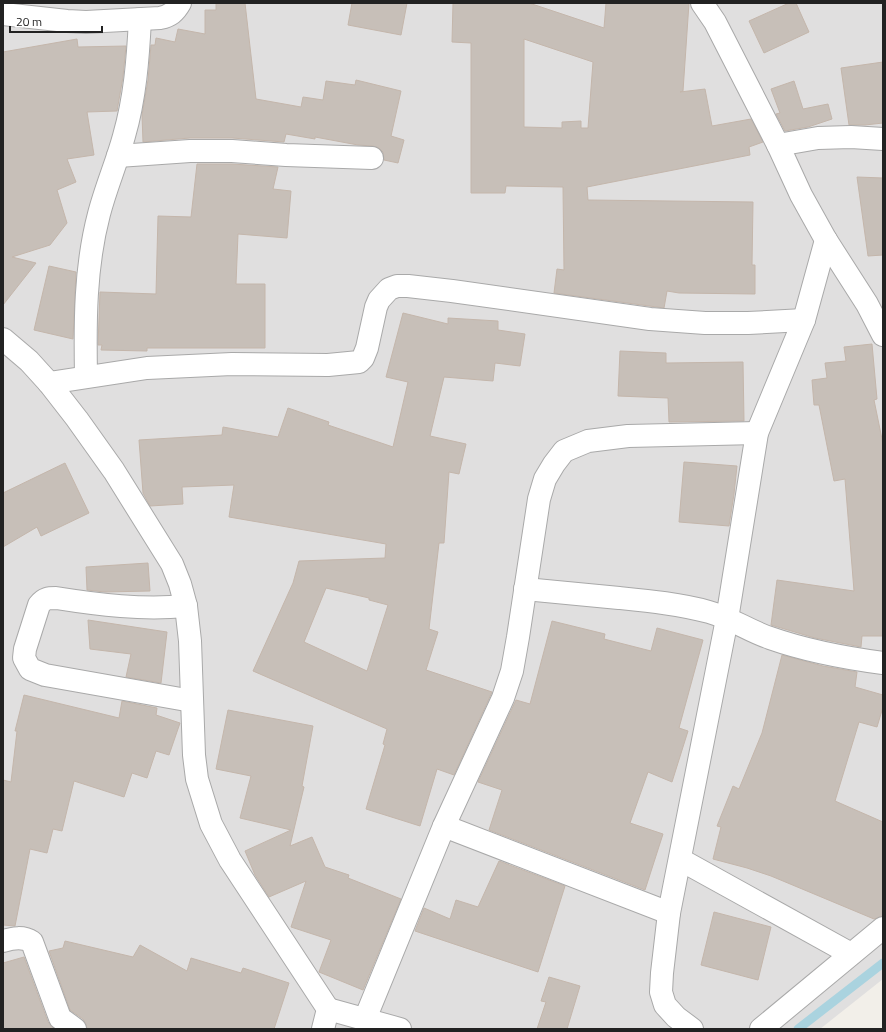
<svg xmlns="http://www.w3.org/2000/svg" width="886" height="1032" font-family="'Titillium Web',sans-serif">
  <rect width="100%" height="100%" fill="#f2efe9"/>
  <polygon fill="#e0dfdf" points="3,3 883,3 883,979 820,1029 3,1029"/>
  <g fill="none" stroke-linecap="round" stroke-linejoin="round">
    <polyline stroke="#aad3df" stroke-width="9" points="798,1029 883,963"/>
  </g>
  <g fill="#c7bfb8" stroke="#c4b6ab" fill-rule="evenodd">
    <polygon points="216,3 245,3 256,99 301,107 303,97 323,100 326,81 355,85 356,80 401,91 391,136 404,140 398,163 384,160 383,152 379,148 373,146 358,145 315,137 315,139 286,134 284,142 232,138 190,138 143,142 142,115 148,80 151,45 155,45 156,38 175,42 178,29 205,34 205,10 216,10"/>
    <polygon points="352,3 407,3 401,35 348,25"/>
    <path d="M 453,3 L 529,3 L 604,28 L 606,3 L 689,3 L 683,91 L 680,92 L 705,89 L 712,126 L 751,119 L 763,142 L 749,147 L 750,155 L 587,187 L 588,200 L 753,202 L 752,265 L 755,265 L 755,294 L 679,293 L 667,291 L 664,308 L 554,293 L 557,269 L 564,270 L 563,187 L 506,186 L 505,193 L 471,193 L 471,43 L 452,42 ZM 524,39 L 593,62 L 588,128 L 581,128 L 581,121 L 562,122 L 562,128 L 524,127 Z"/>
    <polygon points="789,3 796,3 809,32 764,53 749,21"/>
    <polygon points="77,39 78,47 126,46 123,77 117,111 87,112 94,155 67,159 76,182 57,190 67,223 50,245 12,257 36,263 3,305 3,52"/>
    <polygon points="883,62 883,123 865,125 849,125 841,68"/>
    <polygon points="794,81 803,109 828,104 832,119 808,127 785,131 776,114 780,113 771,89"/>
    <polygon points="197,164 232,164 278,167 273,189 291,191 287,238 238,234 236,284 265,284 265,348 147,348 147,351 101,350 102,345 98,345 100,292 156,294 158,216 191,217"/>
    <polygon points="857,177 883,178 883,255 868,256"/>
    <polygon points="49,266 76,272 73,339 34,330"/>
    <path d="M 403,313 L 448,324 L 448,318 L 498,321 L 498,330 L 525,334 L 520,366 L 495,363 L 493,381 L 444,377 L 430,436 L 466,444 L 459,474 L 449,472 L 444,543 L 439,543 L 429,629 L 438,632 L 426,670 L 492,692 L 454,775 L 437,769 L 420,826 L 366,809 L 385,745 L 383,744 L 387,729 L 253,671 L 293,583 L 299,561 L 385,558 L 386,544 L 229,517 L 234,485 L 182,487 L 183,504 L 150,506 L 143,493 L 139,440 L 222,435 L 223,427 L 278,437 L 288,408 L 329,422 L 328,425 L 393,447 L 408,382 L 386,377 ZM 326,588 L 369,598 L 369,600 L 388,605 L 367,671 L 304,642 Z"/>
    <polygon points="872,344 877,399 874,400 883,444 883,636 862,636 861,647 815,638 771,625 777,580 854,591 845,479 834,481 819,405 814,405 812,380 827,378 825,363 846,361 844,347"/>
    <polygon points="620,351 666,353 666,363 743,362 744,421 669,422 668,398 618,396"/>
    <polygon points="684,462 737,466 734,494 729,526 679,522"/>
    <polygon points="65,463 89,513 41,536 37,527 3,547 3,493"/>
    <polygon points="148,563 150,591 105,592 87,590 86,567"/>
    <polygon points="88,620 167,632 161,683 126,677 131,654 90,649"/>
    <polygon points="552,621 605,634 604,639 651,651 657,628 703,640 679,728 688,731 672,782 648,772 630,823 663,834 645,890 489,830 502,790 478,782 516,700 530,704"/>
    <polygon points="782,655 823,666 857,672 855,687 883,695 883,707 877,727 859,722 835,801 883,822 883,916 874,919 771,876 747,868 713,859 721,827 717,826 733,786 739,789 762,733"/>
    <polygon points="24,695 119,718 122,701 157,708 156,715 180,723 169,755 156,751 147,778 132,773 124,797 74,781 62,831 53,829 47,853 30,849 15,926 3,925 3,780 11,782 17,731 15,731"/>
    <polygon points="228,710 313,726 302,786 304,787 290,846 312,837 325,867 349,875 348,878 401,899 363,990 319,972 331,940 291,927 306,881 269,897 255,875 245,851 291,830 240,818 251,776 216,769"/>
    <polygon points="499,861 565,886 538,972 415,931 424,908 450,919 456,900 478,907"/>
    <polygon points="714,912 771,927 758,980 701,965"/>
    <polygon points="65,941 133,957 140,945 187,971 191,958 241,973 243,968 289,983 274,1029 87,1029 86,1024 83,1019 70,1010 49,951 63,948"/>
    <polygon points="24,957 48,1022 54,1029 3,1029 3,963"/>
    <polygon points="549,977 580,986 567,1029 537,1029 546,1002 541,1001"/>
  </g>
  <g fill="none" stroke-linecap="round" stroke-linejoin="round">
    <defs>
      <g id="minor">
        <polyline points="702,3 715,22 778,145 801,195 826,240 867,304 883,335"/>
        <path d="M 3,14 L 67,21 L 86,22 L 160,18 C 170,16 175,12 180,3"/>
        <polyline points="778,145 818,138 851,137 883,139"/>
        <polyline points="118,156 190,151 232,151 286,155 372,158"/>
        <polyline points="3,339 29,361 49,383 77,419 114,471 172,564 180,584 186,606 190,641 194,755 197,779 211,824 230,860 328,1009 323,1029"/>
        <path d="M 86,376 C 85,322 85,267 99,214 C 106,187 117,162 124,136 C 135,98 138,59 140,19"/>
        <polyline points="49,383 147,368 232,364 328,365 359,362 363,358 367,348 376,307 379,300 389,289 397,286 408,286 452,291 650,319 705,323 748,323 804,320"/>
        <path d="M 525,589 C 556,592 588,595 619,598 C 649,601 680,604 709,612 C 731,618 749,631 770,638 C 807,651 845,658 883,663"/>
        <path d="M 186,606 C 142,610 100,605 56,598 C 49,598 44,598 39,605 L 25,649 L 24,658 L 30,669 L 45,675 L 192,701"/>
        <polyline points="444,826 669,913"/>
        <polyline points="681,860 851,954"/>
        <path d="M 3,941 C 13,938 23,936 32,942 L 60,1018 L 75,1029"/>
        <polyline points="328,1009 400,1029"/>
        <polyline points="365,1019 444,826 503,698 512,671 518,637 539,499 545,479 554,464 564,451 588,441 628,436 757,433"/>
        <polyline points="692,1029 676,1017 665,1005 661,992 662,973 669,913 727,619 757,433 804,320 826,240"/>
        <polyline points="761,1029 883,928"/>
      </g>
    </defs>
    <use href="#minor" stroke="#a9a9a9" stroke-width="24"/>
    <use href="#minor" stroke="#fff" stroke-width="22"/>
  </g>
  <rect width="886" height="1032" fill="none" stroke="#222222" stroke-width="8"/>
  <path d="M10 26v6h92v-6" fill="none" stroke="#222222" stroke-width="2"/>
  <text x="16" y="26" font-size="12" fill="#222222" stroke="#ffffff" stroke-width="3" paint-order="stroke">20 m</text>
</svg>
